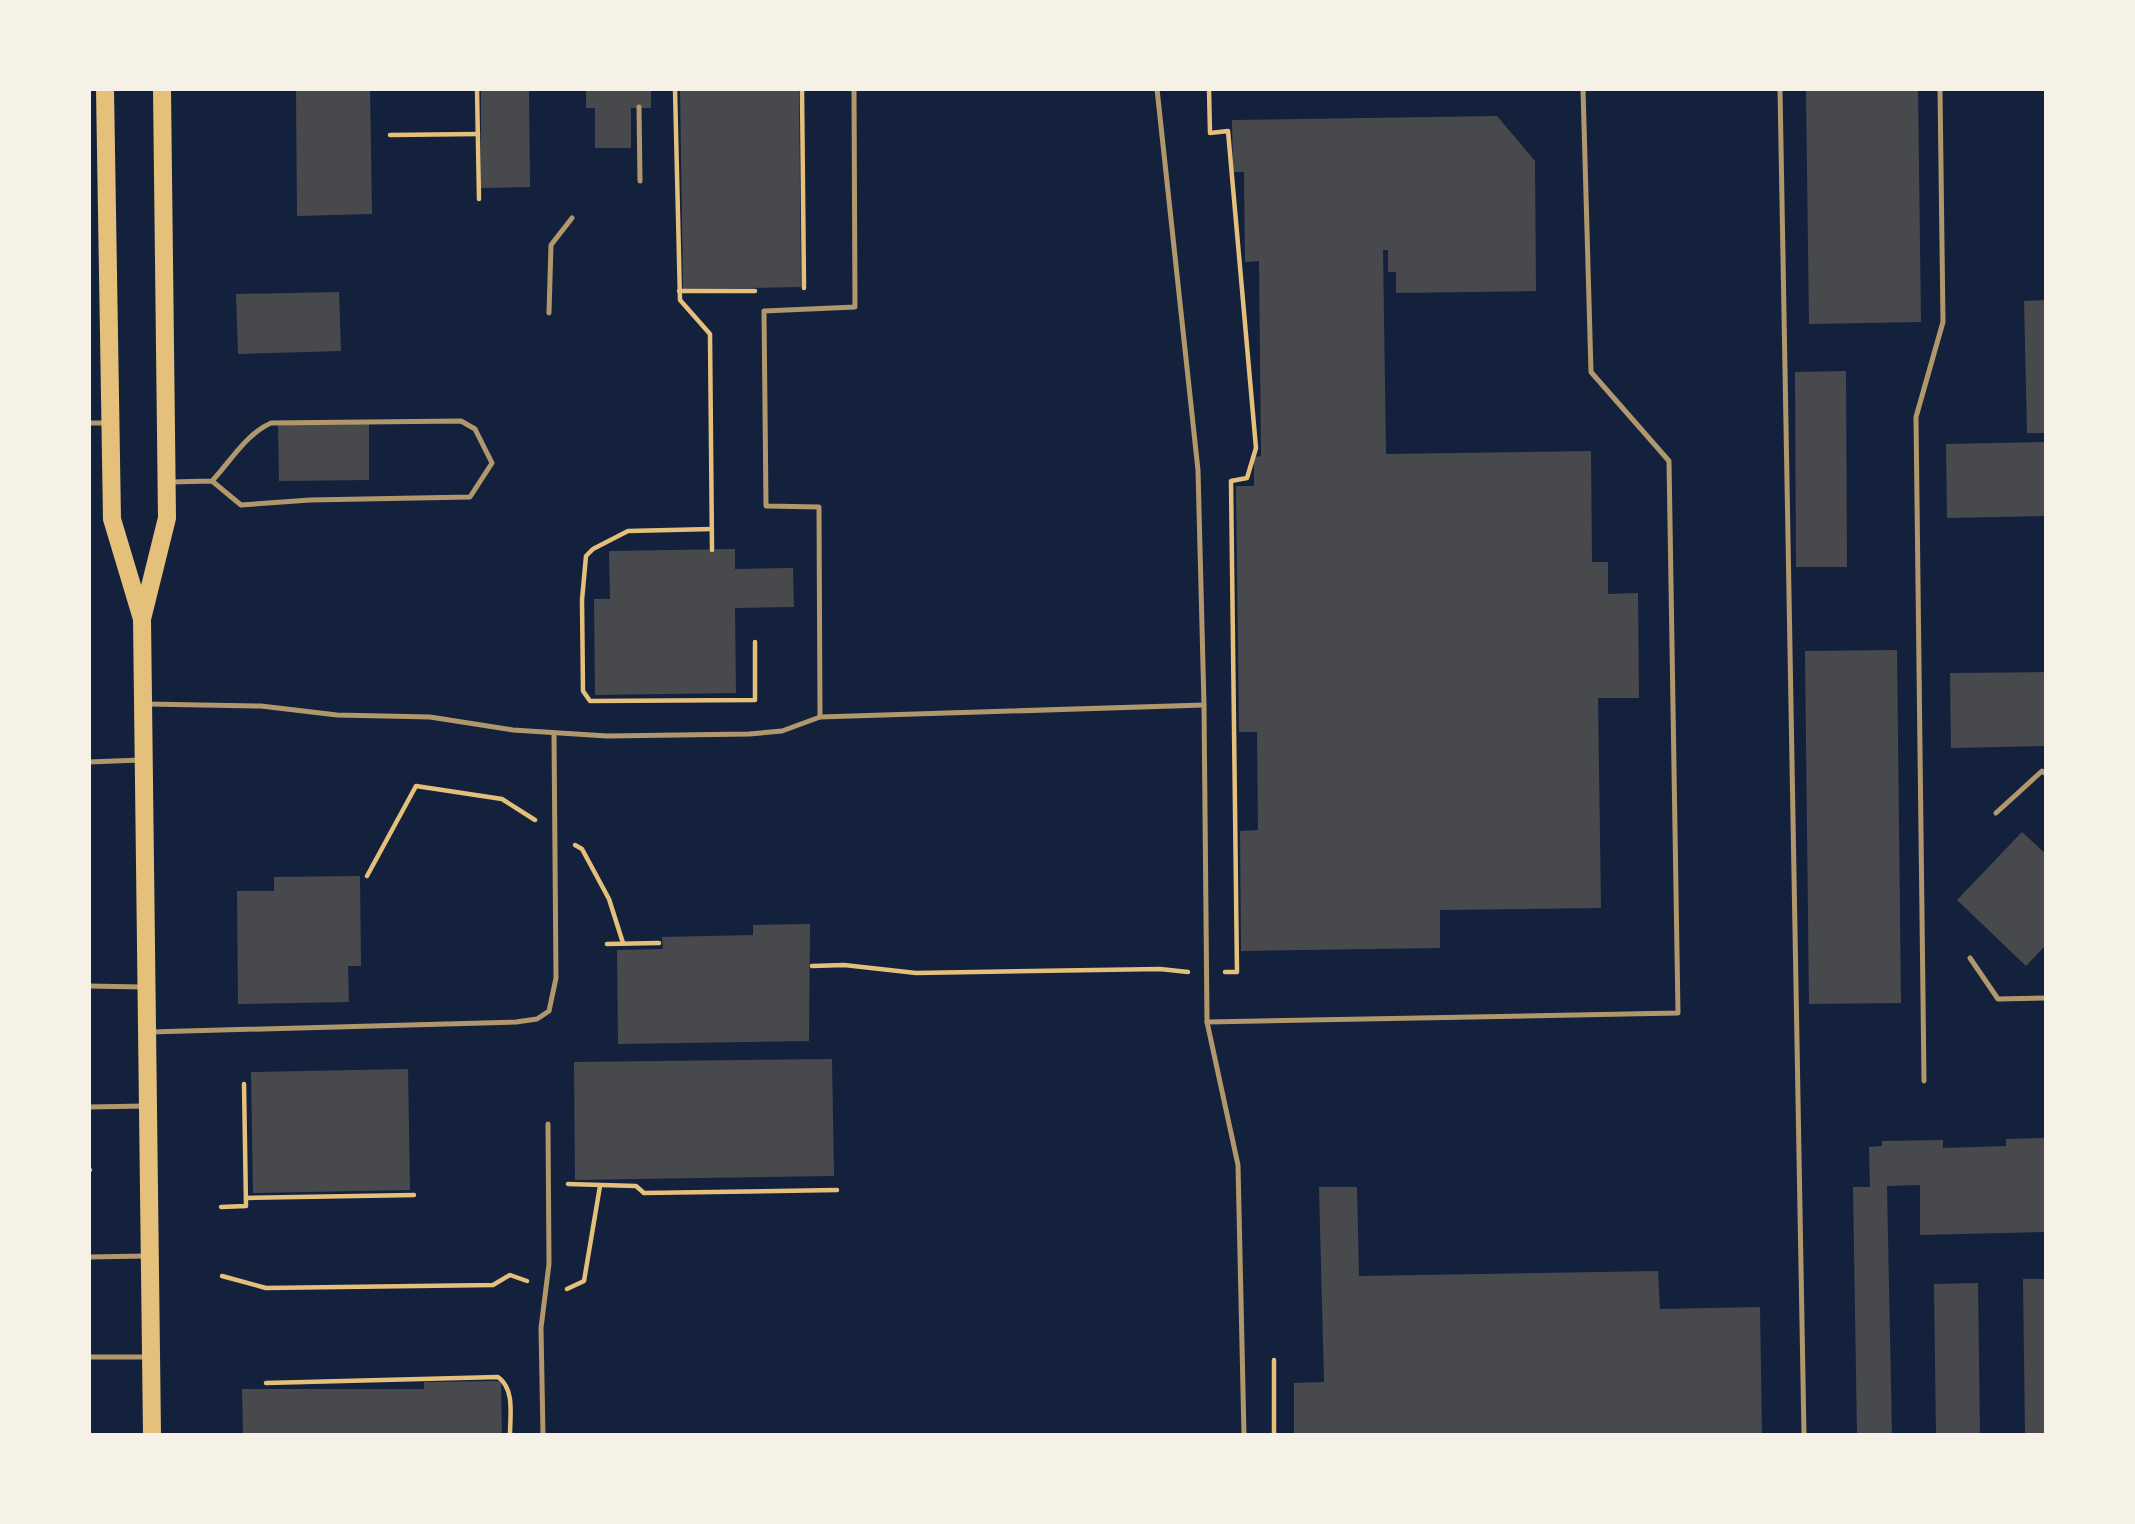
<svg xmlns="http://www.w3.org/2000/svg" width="2135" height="1524" viewBox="0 0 2135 1524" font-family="'PT Sans',sans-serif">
  <rect width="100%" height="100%" fill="#14213d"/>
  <g fill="#48494c">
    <polygon points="296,89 370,89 372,214 297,216"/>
    <polygon points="481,89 529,89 530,187 481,188"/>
    <polygon points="586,89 651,89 651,108 631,108 631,148 595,148 595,108 586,108"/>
    <polygon points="680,89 799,89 801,287 683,289"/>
    <polygon points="1806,89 1918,89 1921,322 1809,324"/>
    <polygon points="1497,116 1535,161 1536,291 1396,293 1396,272 1388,272 1388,250 1383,250 1386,454 1591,451 1592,562 1608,562 1608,594 1638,593 1639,698 1598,698 1601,908 1440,910 1440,948 1241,951 1240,831 1258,830 1257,732 1239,732 1236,486 1254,486 1254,457 1261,456 1259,261 1245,262 1244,172 1233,172 1232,120"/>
    <polygon points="339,292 341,351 238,354 236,294"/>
    <polygon points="2046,300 2046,433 2027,433 2024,301"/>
    <polygon points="1846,371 1847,567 1796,567 1795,372"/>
    <polygon points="369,423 369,480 279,481 278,424"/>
    <polygon points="2046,442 2046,516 1947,518 1946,444"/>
    <polygon points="735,549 735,569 793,568 794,607 735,608 736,693 595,695 594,599 610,599 609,551"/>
    <polygon points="1897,650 1901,1003 1809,1004 1805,651"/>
    <polygon points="2046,672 2046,746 1951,748 1950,673"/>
    <polygon points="2022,832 2046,854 2046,945 2026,966 1957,900"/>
    <polygon points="360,876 361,966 348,966 349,1002 238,1004 237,891 274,891 274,877"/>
    <polygon points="810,924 809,1041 618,1044 617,950 663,949 662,937 753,935 753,925"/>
    <polygon points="832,1059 834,1176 575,1180 574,1062"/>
    <polygon points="408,1069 410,1190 253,1193 251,1072"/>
    <polygon points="2046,1138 2046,1232 1920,1235 1920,1185 1887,1186 1892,1435 1857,1435 1853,1187 1870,1187 1869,1147 1882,1146 1882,1141 1943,1140 1943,1148 2006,1146 2006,1139"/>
    <polygon points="1319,1187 1357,1187 1359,1276 1658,1271 1660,1309 1760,1307 1762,1435 1294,1435 1294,1383 1324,1382"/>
    <polygon points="2023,1279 2046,1279 2046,1435 2025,1435"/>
    <polygon points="1978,1283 1980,1435 1936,1435 1934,1284"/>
    <polygon points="501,1381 502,1435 243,1435 242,1389 424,1389 424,1382"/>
  </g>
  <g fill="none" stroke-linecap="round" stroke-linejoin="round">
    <g stroke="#e5c07b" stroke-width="4.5">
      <polyline points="477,89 479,199"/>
      <polyline points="675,89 680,300 710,334 712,550"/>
      <polyline points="802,89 804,288"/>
      <polyline points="1209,89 1210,133 1228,131 1256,448 1247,478 1231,481 1237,972 1225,972"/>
      <polyline points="390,135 478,134"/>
      <polyline points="679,291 755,291"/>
      <polyline points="712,529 628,531 593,549 586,556 582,600 583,691 590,701 755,700 755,642"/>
      <polyline points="575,845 582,849 609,899 623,943"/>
      <polyline points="367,876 416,786 502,799 535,820"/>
      <polyline points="607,944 659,943"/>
      <polyline points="812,966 844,965 916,973 1160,969 1188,972"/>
      <polyline points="89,1169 90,1170"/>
      <polyline points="568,1184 636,1186 644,1193 837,1190"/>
      <polyline points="246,1198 414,1195"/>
      <polyline points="221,1207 246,1206 244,1084"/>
      <polyline points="222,1276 266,1288 493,1285 510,1275 527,1281"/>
      <polyline points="567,1289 584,1281 600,1186"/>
      <polyline points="1274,1360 1274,1435"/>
      <path d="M266 1383 498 1377C515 1389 510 1415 510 1435"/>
    </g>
    <g stroke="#b1986c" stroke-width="5">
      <polyline points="1157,89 1198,470 1204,705 1207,1022 1238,1165 1244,1435"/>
      <polyline points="1780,89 1804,1435"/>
      <polyline points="639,107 640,181"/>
      <polyline points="549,313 551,245 572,218"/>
      <polyline points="89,423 107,423"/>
      <path d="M170 482 212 481 241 505 310 500 470 497 492 463 475 429 461 421 271 423C246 434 230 462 212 481"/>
      <polyline points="147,704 261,706 337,715 430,717 513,730 607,736 749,734 782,731 820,717 1204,705"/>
      <polyline points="820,717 819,507 766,506 764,311 855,307 854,89"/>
      <polyline points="89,762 141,760"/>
      <polyline points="1996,813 2042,771 2046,774"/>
      <polyline points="1970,958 1998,999 2046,998"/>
      <polyline points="89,986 142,987"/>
      <polyline points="1207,1022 1678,1013 1669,461 1591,372 1583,89"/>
      <polyline points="150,1032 516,1022 537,1019 549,1011 556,978 554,733"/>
      <polyline points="1924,1081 1916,417 1943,322 1940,89"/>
      <polyline points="89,1107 145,1106"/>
      <polyline points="89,1257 146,1256"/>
      <polyline points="89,1357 149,1357"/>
      <polyline points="543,1435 541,1328 549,1264 548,1124"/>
    </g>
    <g stroke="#e5c07b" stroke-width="18">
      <polyline points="105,89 112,519 142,619"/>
      <polyline points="152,1435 142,619 167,518 162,89"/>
    </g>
  </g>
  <rect width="2135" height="1524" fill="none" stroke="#f6f1e7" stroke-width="182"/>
</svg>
